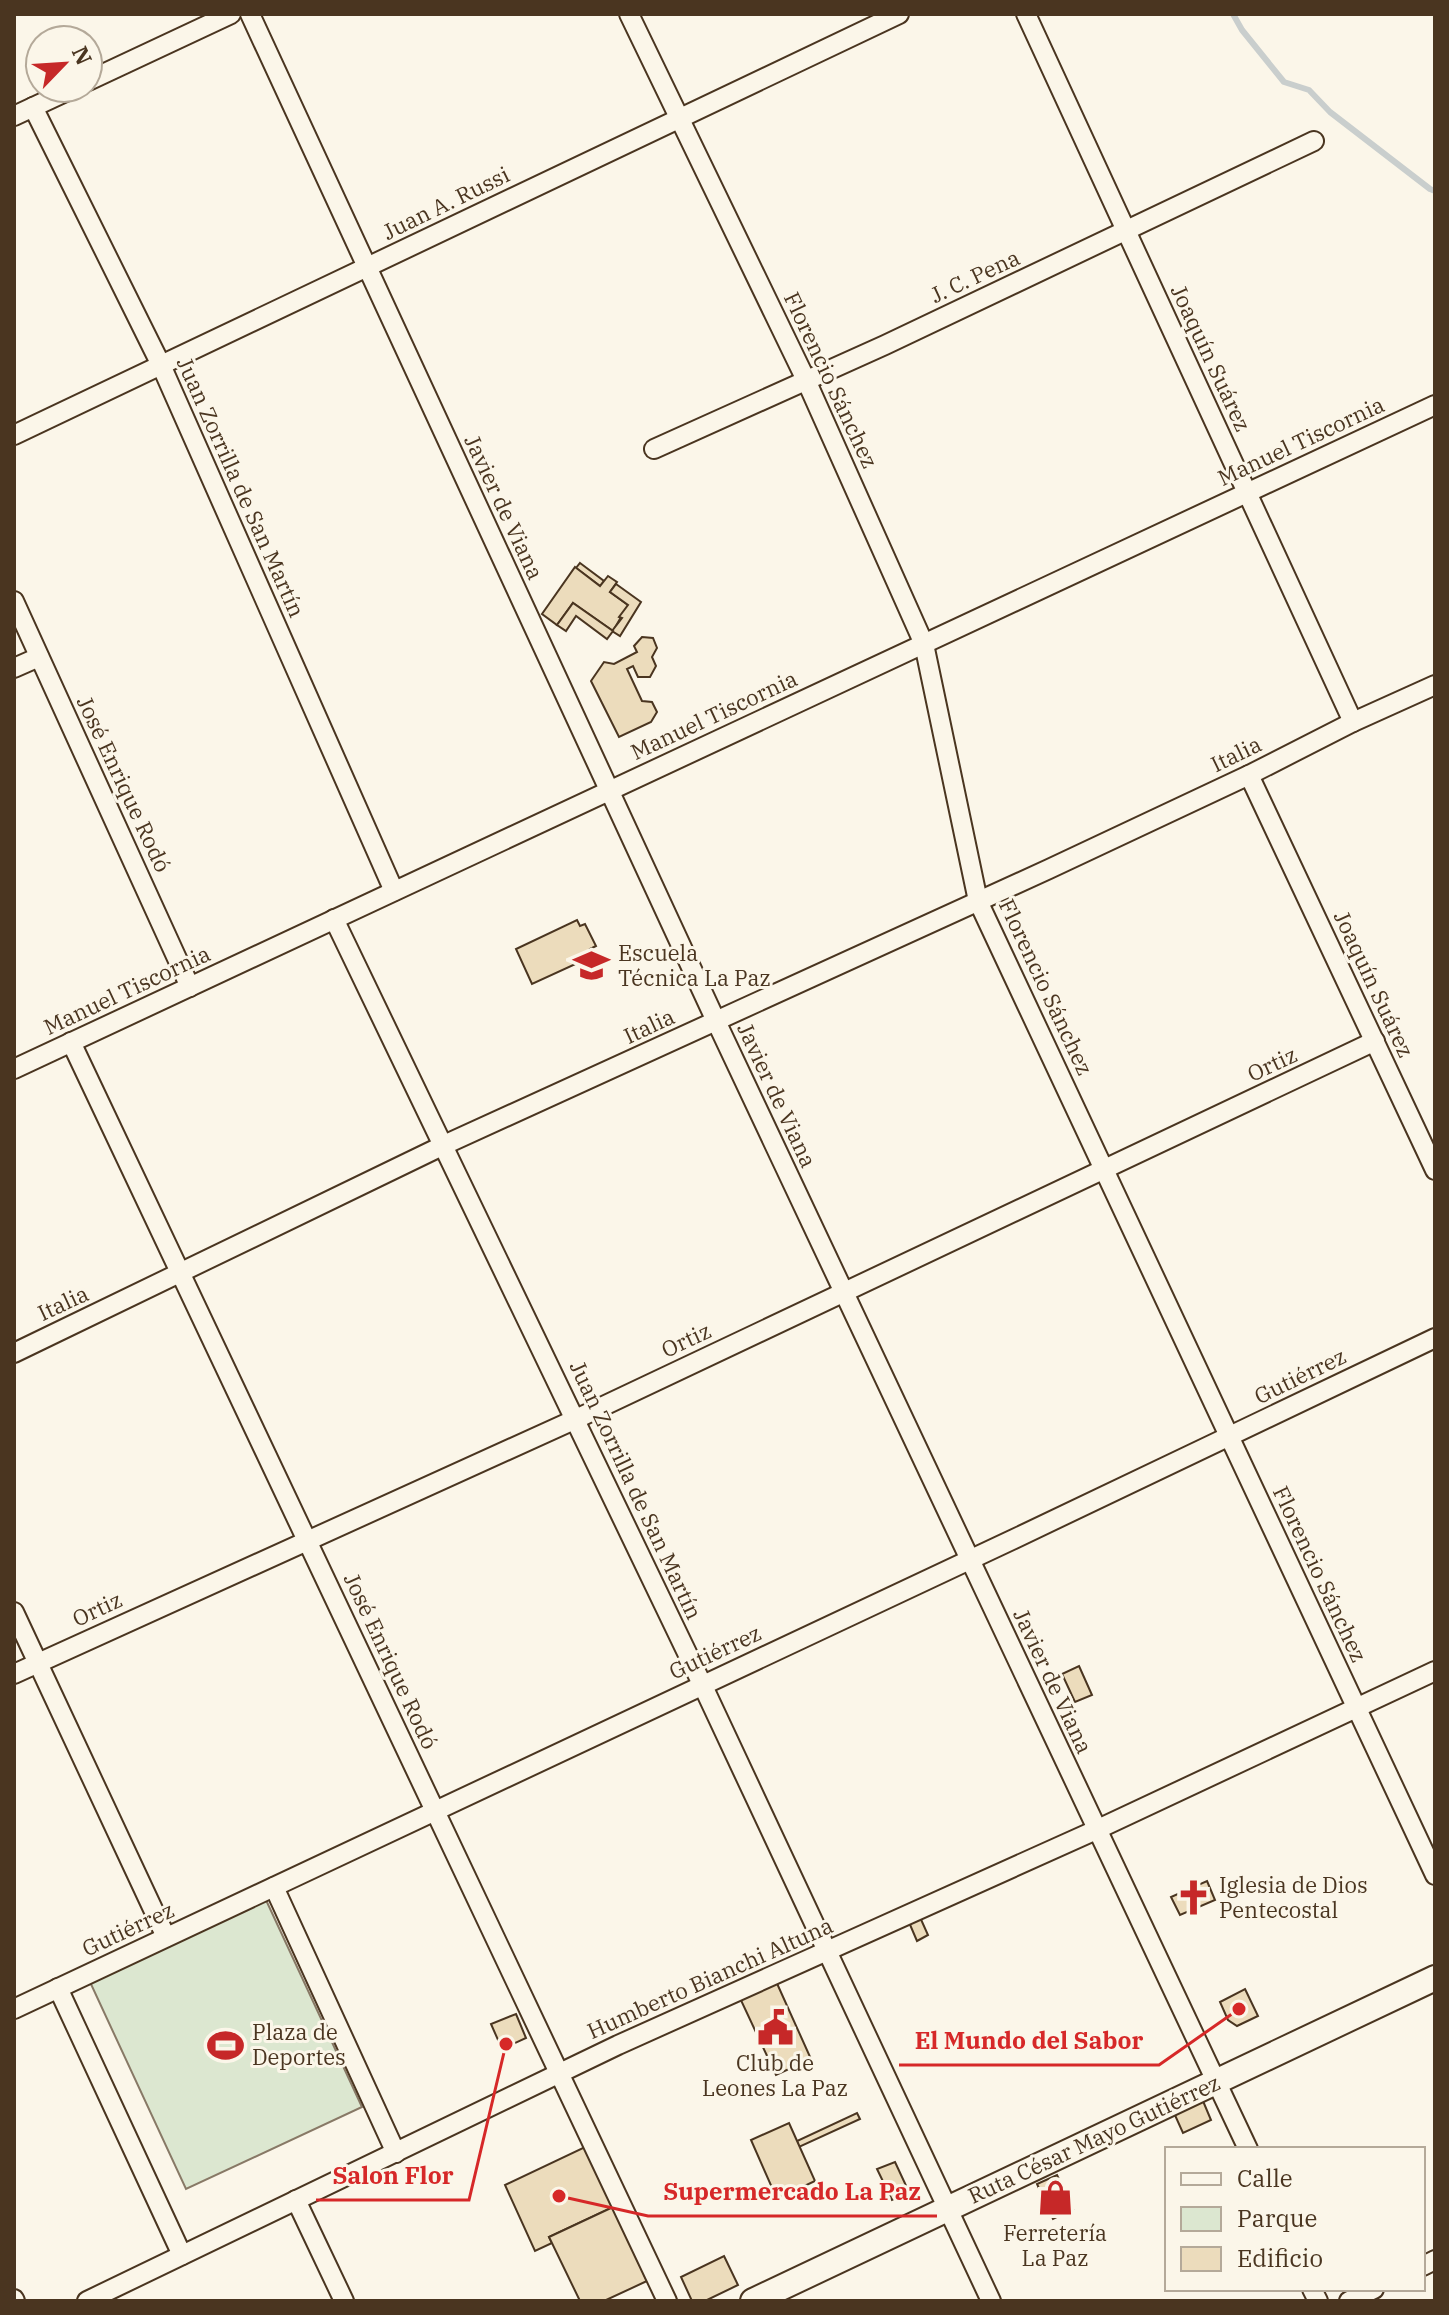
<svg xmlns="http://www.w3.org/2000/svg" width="1449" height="2315" viewBox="0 0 1449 2315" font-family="'IBM Plex Serif',serif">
  <rect width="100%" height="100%" fill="#fbf6e9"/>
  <polygon fill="#dce7d0" stroke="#887966" stroke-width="2" points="266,1900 362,2107 186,2189 90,1982"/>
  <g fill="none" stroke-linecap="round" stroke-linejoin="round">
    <polyline stroke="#c9cecd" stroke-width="6" points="1233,14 1242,30 1284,82 1309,90 1330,112 1430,189 1435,191"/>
  </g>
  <g fill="#ecdcbc" stroke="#4a3520" stroke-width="2">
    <polygon points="580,563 604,581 600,586 576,568"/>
    <polygon points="575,567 600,586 608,576 617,582 610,592 628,605 613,631 573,603 557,625 542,614"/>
    <polygon points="616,584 641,602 620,636 612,631 622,618 619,617 628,605 610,592"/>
    <polygon points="573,603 613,631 607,639 576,616 566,631 557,625"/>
    <polygon points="642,637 653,638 657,648 652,657 656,666 650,677 638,677 633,666 627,669 642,701 652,702 657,712 651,722 619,737 591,681 604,662 614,664 637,652 634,646"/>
    <polygon points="577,920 580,926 585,924 596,946 590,949 593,956 532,984 516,949"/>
    <polygon points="1079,1666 1092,1695 1075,1702 1062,1674"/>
    <polygon points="1207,1881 1215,1900 1180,1915 1171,1897"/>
    <polygon points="919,1915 928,1935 917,1941 908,1920"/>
    <polygon points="775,1979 811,2059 776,2075 739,1996"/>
    <polygon points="1245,1989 1258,2016 1237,2026 1228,2020 1220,2002"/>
    <polygon points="516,2014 526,2038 502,2049 491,2024"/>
    <polygon points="1203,2101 1211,2120 1183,2133 1174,2113"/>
    <polygon points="857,2113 860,2119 799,2147 797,2141"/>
    <polygon points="789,2123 815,2181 777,2199 751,2140"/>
    <polygon points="585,2147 613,2207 549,2237 552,2243 535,2251 505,2185"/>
    <polygon points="895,2162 909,2192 892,2200 877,2169"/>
    <polygon points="1057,2175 1073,2209 1053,2219 1037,2184"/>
    <polygon points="613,2207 647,2281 604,2301 580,2301 549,2237"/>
    <polygon points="724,2256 738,2285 705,2301 692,2301 681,2277"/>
  </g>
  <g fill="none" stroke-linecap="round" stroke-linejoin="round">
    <defs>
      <g id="street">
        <polyline points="250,14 716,1021 1248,2149"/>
        <polyline points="629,14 806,380 924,644 978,901 1435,1875"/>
        <polyline points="1026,14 1353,722"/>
        <polyline points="88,81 231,14"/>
        <polyline points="33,107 161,365 394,891"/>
        <polyline points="14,116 74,88"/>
        <polyline points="14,435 899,14"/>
        <polyline points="654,449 885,345 1314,141"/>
        <polyline points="14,601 190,987"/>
        <polyline points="14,668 39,657"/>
        <polyline points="1249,775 1435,1170"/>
        <polyline points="334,919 702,1684 991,2301"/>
        <polyline points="71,1042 667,2301"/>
        <polyline points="14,1069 1435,405"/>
        <polyline points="14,1353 444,1145 1049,869 1249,775 1353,722 1435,685"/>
        <polyline points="14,1612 166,1937"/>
        <polyline points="14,1674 576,1419 1375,1041"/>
        <polyline points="274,1887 396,2153"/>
        <polyline points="58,1988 182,2255"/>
        <polyline points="14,2009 1014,1539 1435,1338"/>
        <polyline points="296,2200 344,2301"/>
        <polyline points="1423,2266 1435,2260"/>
        <polyline points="1312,2289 1318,2301"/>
        <polyline points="14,2299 15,2301"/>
        <polyline points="87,2301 618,2045 1096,1830 1435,1671"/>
        <polyline points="1349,2301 1374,2289"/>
      </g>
      <polyline id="secondary" points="753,2301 1435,1978"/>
    </defs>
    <use href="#street" stroke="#4a3520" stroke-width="22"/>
    <use href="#secondary" stroke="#4a3520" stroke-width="28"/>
    <use href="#street" stroke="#fbf6e9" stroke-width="18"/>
    <use href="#secondary" stroke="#fbf6e9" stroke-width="24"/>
  </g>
  <defs>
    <symbol id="school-bare" viewBox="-9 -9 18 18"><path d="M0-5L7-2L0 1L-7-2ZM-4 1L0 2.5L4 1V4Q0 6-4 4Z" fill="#c62828" stroke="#fbf6e9" stroke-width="2.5" paint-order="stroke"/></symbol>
    <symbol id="church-bare" viewBox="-9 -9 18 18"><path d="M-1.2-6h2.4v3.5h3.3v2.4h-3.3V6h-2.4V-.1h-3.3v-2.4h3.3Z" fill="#c62828" stroke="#fbf6e9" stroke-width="2.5" paint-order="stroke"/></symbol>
    <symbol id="civic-bare" viewBox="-9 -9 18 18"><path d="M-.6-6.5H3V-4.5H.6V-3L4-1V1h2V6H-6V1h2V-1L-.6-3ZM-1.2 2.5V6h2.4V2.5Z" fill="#c62828" stroke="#fbf6e9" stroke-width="2.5" paint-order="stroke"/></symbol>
    <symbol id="stadium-bare" viewBox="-9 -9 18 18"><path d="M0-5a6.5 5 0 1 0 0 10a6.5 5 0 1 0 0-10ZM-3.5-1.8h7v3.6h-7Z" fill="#c62828" stroke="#fbf6e9" stroke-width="2.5" paint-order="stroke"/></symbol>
    <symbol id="shop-bare" viewBox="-9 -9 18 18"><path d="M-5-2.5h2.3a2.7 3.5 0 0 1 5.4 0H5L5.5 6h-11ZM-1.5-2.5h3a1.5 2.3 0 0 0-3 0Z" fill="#c62828" stroke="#fbf6e9" stroke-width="2.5" paint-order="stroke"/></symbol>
  </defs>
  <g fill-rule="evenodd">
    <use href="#school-bare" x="566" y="940" width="51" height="51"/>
    <use href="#church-bare" x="1168" y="1872" width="51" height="51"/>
    <use href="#civic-bare" x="750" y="2002" width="51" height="51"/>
    <use href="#stadium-bare" x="200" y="2020" width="51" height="51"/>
    <use href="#shop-bare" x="1030" y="2172" width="51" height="51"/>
  </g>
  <g text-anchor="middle" stroke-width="6" stroke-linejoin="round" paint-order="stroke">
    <g font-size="22" fill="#4a3520" stroke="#fbf6e9">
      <text transform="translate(446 203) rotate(-26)" y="8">Juan A. Russi</text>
      <text transform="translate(975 276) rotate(-25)" y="8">J. C. Pena</text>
      <text transform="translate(1211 358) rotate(65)" y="8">Joaquín Suárez</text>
      <text transform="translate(831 380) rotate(65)" y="8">Florencio Sánchez</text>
      <text transform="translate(1301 441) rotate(-25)" y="8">Manuel Tiscornia</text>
      <text transform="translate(241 487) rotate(66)" y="8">Juan Zorrilla de San Martín</text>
      <text transform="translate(504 507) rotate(65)" y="8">Javier de Viana</text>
      <text transform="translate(714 715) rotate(-25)" y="8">Manuel Tiscornia</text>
      <text transform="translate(1236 754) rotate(-26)" y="8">Italia</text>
      <text transform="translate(124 784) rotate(65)" y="8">José Enrique Rodó</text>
      <text transform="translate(1374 984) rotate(65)" y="8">Joaquín Suárez</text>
      <text transform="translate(1046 987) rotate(65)" y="8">Florencio Sánchez</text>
      <text transform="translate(127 990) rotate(-25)" y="8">Manuel Tiscornia</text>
      <text transform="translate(649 1026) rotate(-25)" y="8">Italia</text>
      <text transform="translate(1272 1064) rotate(-25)" y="8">Ortiz</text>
      <text transform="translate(777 1095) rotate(65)" y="8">Javier de Viana</text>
      <text transform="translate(63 1303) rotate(-25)" y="8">Italia</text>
      <text transform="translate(686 1340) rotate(-25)" y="8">Ortiz</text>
      <text transform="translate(1300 1376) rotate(-26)" y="8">Gutiérrez</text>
      <text transform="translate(636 1490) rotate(65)" y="8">Juan Zorrilla de San Martín</text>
      <text transform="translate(1320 1574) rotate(65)" y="8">Florencio Sánchez</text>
      <text transform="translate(97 1609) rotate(-25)" y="8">Ortiz</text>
      <text transform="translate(715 1652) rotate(-25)" y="8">Gutiérrez</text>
      <text transform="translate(391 1661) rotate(65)" y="8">José Enrique Rodó</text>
      <text transform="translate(1053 1681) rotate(65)" y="8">Javier de Viana</text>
      <text transform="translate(128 1929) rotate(-25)" y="8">Gutiérrez</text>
      <text transform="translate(710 1978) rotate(-24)" y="8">Humberto Bianchi Altuna</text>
      <text transform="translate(1094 2139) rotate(-25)" y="8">Ruta César Mayo Gutiérrez</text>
    </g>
    <g font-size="22" fill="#4a3520" stroke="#fbf6e9" text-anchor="start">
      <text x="618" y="961">Escuela<tspan x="618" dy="25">Técnica La Paz</tspan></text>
      <text x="1219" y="1893">Iglesia de Dios<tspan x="1219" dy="25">Pentecostal</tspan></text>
      <text x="252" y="2040">Plaza de<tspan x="252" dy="25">Deportes</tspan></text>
      <text x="775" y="2071" text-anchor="middle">Club de<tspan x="775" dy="25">Leones La Paz</tspan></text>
      <text x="1055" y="2241" text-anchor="middle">Ferretería<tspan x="1055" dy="25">La Paz</tspan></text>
    </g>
  </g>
  <path fill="none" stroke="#d62828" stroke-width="3" d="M1239 2009L1159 2065H899M506 2044L469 2200H316M559 2196L648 2216H937"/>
  <g fill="#d62828" stroke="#fbf6e9" stroke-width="3">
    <circle cx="1239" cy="2009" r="8"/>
    <circle cx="506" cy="2044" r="8"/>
    <circle cx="559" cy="2196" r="8"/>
  </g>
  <g font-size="24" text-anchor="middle" font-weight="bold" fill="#d62828" stroke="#fbf6e9" stroke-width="6" stroke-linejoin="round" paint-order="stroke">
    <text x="1029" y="2049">El Mundo del Sabor</text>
    <text x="393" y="2184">Salon Flor</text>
    <text x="792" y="2200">Supermercado La Paz</text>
  </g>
  <rect width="1449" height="2315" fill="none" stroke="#4a3520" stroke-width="32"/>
  <rect x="1165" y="2147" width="260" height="144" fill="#fbf6e9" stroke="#b4a999" stroke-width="2"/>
  <rect x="1181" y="2173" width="40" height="12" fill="#fbf6e9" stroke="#b4a999" stroke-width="2"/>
  <text x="1237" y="2187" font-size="24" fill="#4a3520">Calle</text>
  <rect x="1181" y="2207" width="40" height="24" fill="#dce7d0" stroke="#b4a999" stroke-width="2"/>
  <text x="1237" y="2227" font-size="24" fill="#4a3520">Parque</text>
  <rect x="1181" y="2247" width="40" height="24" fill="#ecdcbc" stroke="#b4a999" stroke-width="2"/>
  <text x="1237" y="2267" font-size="24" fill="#4a3520">Edificio</text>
  <g transform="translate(64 64) rotate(65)"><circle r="38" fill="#fbf6e9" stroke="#b4a999" stroke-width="2"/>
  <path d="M0-6L14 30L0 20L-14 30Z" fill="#c62828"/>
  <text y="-12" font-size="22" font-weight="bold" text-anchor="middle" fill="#4a3520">N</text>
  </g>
</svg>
